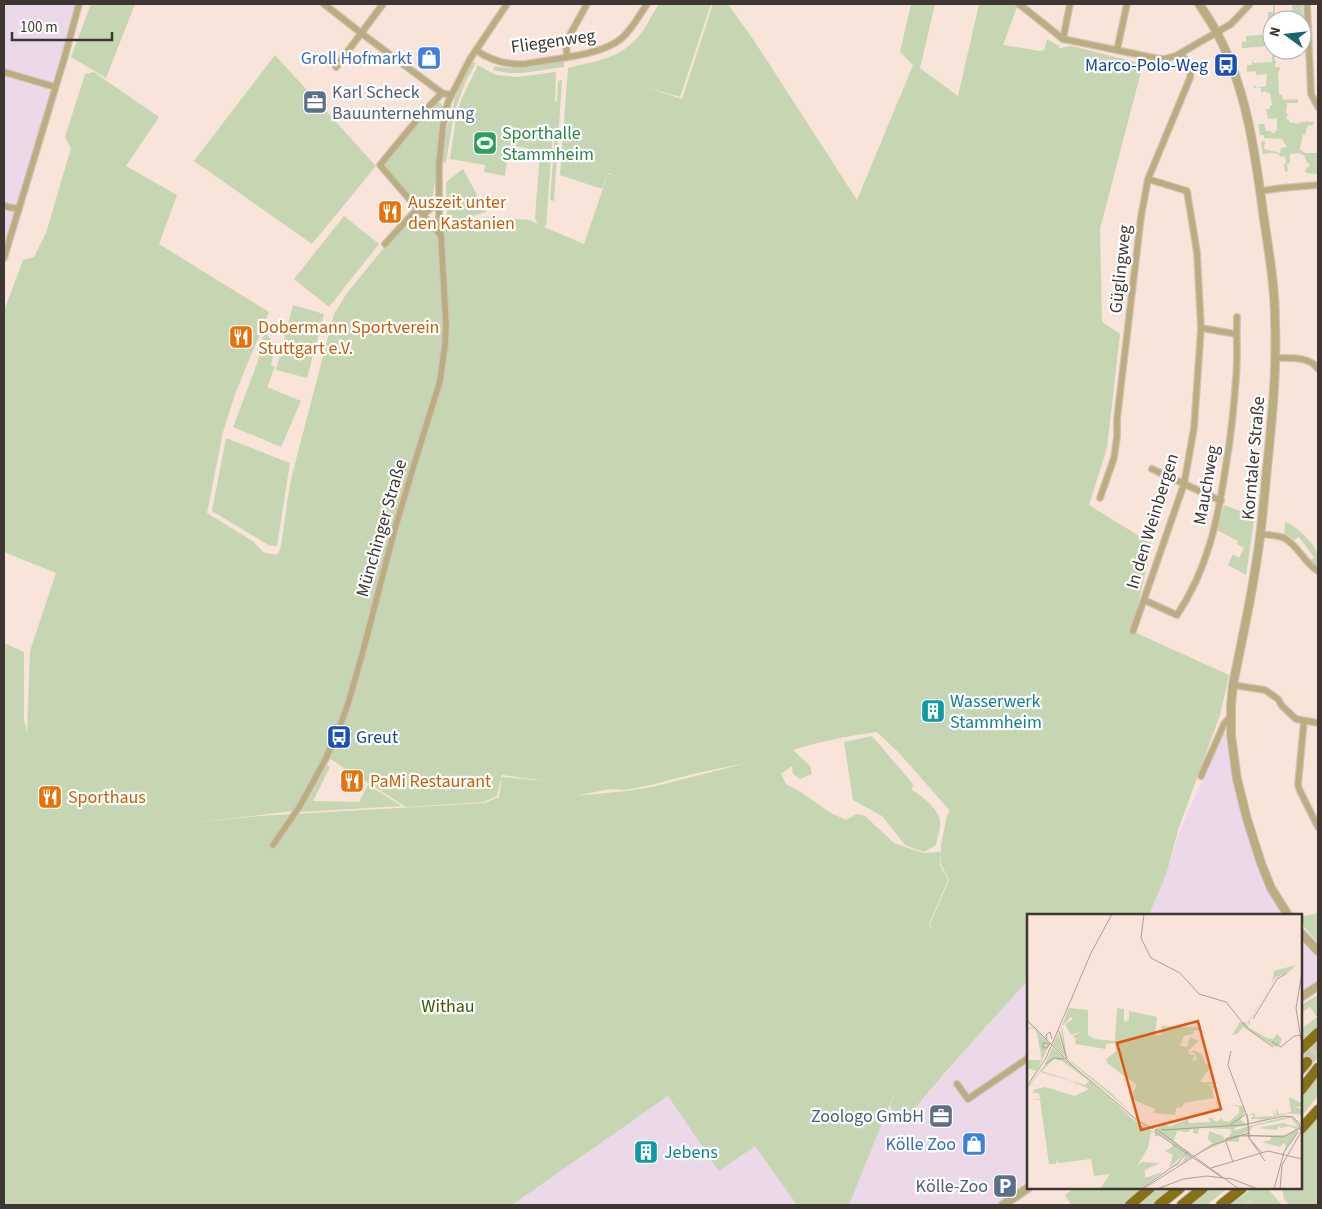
<svg xmlns="http://www.w3.org/2000/svg" width="1322" height="1209" viewBox="0 0 1322 1209" font-family="'Source Sans 3',sans-serif">
  <rect width="100%" height="100%" fill="#f9e4da"/>
  <g fill="#ebd8e9">
    <polygon points="4,4 79,4 4,258"/>
    <polygon points="1225,732 1247,821 1261,863 1284,904 1293,915 1149,915 1167,872 1180,831 1191,805"/>
    <polygon points="1301,924 1306,931 1318,957 1318,980 1301,995"/>
    <polygon points="1028,980 1028,1188 1037,1188 1012,1205 849,1205 889,1106 902,1125 951,1067"/>
    <polygon points="668,1096 719,1170 755,1145 797,1205 512,1205"/>
  </g>
  <g fill="#c6d6b2" fill-rule="evenodd">
    <polygon points="91,4 135,4 106,78 71,57"/>
    <path d="M659 4H711L680 97 642 86 682 99 713 4H728L755 42 857 200 913 65 900 52 911 4H935L920 68 958 96 979 4H1014L1017 7 1003 45 1040 51 1044 50 1047 39 1059 46V48L1072 46 1143 64 1100 229 1102 322 1120 334 1107 448 1089 505 1152 544 1132 631 1229 675 1220 715 1178 830 1167 872 1149 915H1028V980L950 1067 901 1125 890 1106 895 1093 889 1106 849 1205H797L755 1146 719 1171 668 1096 512 1205H4V643L24 652V720L27 732 30 651 56 573 4 552V311L23 260 34 257 46 233 71 148 65 137 85 74 94 72 159 117 126 166 177 195 159 244 269 312 235 394 223 432 207 513 254 542 263 552 276 555 279 552 281 546 288 497 291 479 334 314 347 293 391 239 414 215H416L421 217 437 237 443 228 486 217 530 220 538 224 535 219 540 151 509 145 505 176 484 172 485 165 450 159 456 118 461 100 478 65 496 75 518 77 556 72 555 101H557L558 81 562 80 554 201 550 200 555 134 553 133 546 226H542L584 244 608 174 617 176 608 173 602 189 560 175 568 68C595 61 619 59 638 37 646 28 652 14 659 4ZM877 732 900 754 950 811 947 815 941 845V864L949 880 930 924 932 931 929 924 948 880 940 865 941 852 923 853 894 843 865 816 857 814 846 820 829 812 801 792 786 784 781 774 792 766 793 774 800 779 812 774 810 766 793 750C820 741 848 736 877 732ZM324 755 406 807 484 802 497 796 502 775 547 781 502 777 499 797 485 803 259 816 200 822 294 811ZM751 762 652 787 626 791 575 796 610 789 626 790 651 785 697 773Z"/>
    <polygon points="1273,4 1275,4 1275,20 1272,20 1272,50 1271,50 1271,46 1242,48 1242,42 1246,42 1246,36 1271,34 1270,22 1268,22 1268,12 1273,12"/>
    <polygon points="1292,4 1302,4 1304,34 1302,34 1302,20 1293,20"/>
    <polygon points="1272,50 1276,50 1276,52 1283,52 1284,53 1291,54 1294,52 1295,55 1280,55 1275,57 1275,61 1277,63 1275,63 1275,67 1280,67 1280,70 1278,71 1279,94 1282,95 1283,100 1298,99 1298,103 1287,103 1286,113 1288,114 1286,119 1289,120 1289,122 1299,124 1299,122 1302,123 1302,121 1305,122 1306,121 1314,122 1318,124 1314,122 1312,126 1308,125 1305,135 1303,134 1300,149 1305,153 1318,153 1318,174 1306,173 1305,170 1310,165 1306,161 1305,156 1299,153 1290,154 1290,163 1287,164 1288,171 1285,172 1284,164 1286,163 1285,156 1280,157 1279,154 1271,153 1263,154 1261,143 1262,141 1265,142 1264,149 1280,153 1281,148 1287,147 1282,139 1264,138 1264,135 1260,135 1258,124 1264,124 1266,131 1271,131 1271,133 1275,133 1275,131 1277,130 1277,118 1268,119 1266,109 1270,109 1270,106 1272,105 1270,93 1267,93 1266,91 1261,93 1261,88 1254,88 1254,86 1256,86 1256,88 1266,86 1267,74 1256,75 1256,71 1247,72 1247,65 1252,65 1252,60 1253,60 1253,63 1272,62"/>
    <polygon points="275,55 376,166 312,244 194,161"/>
    <polygon points="472,61 476,63 465,83 454,113 446,162 442,163 447,128 455,98"/>
    <path d="M564 61V67L522 73H509L493 70 495 66C522 71 538 66 564 61Z"/>
    <polygon points="438,101 444,107 433,195 423,205 409,195 384,166 421,118"/>
    <polygon points="463,169 486,212 447,223 446,182"/>
    <polygon points="344,216 379,244 329,307 294,279"/>
    <polygon points="293,305 324,314 307,378 276,370"/>
    <polygon points="265,333 276,344 271,365 275,367 267,387 301,401 281,447 233,427 258,361 260,352 257,350"/>
    <polygon points="226,438 290,463 277,546 270,546 212,511"/>
    <polygon points="1224,505 1240,511 1255,514 1246,575 1228,565 1233,554 1239,558 1244,548 1237,544 1238,541 1217,530"/>
    <path d="M1285 522C1296 525 1316 545 1318 555 1319 558 1318 563 1318 567L1310 561 1314 557 1299 537 1294 540 1289 536 1284 534Z"/>
    <path d="M872 736 913 784 912 790C922 796 940 810 940 822 941 829 937 838 936 845L924 852 905 845 882 816 853 800 844 742Z"/>
    <polygon points="327,765 330,767 313,801 359,802 368,785 402,806 301,812"/>
    <polygon points="1318,913 1318,943 1301,923 1301,917"/>
    <polygon points="1318,995 1318,1027 1301,1043 1301,1027 1303,1026 1304,1027 1317,1017 1310,1007 1301,1014 1301,1005"/>
    <polygon points="1318,1039 1318,1057 1313,1064 1301,1056"/>
    <polygon points="1318,1075 1318,1096 1301,1117 1301,1099"/>
    <polygon points="1318,1118 1318,1205 1289,1205 1284,1199 1282,1188 1301,1188 1301,1156 1305,1153 1301,1155 1301,1137"/>
    <polygon points="1075,1188 1142,1188 1122,1205 1071,1205 1065,1195"/>
    <polygon points="1159,1188 1176,1188 1154,1205 1139,1205"/>
    <polygon points="1211,1188 1228,1188 1207,1205 1191,1205"/>
    <polygon points="1253,1188 1267,1188 1282,1205 1245,1205 1258,1195 1244,1205 1230,1205"/>
  </g>
  <g fill="none" stroke-linecap="round" stroke-linejoin="round">
    <polyline stroke="#d4c1b8" stroke-width="10" stroke-dasharray="10 5" stroke-linecap="butt" points="1307,1062 1318,1046"/>
    <defs>
      <g id="minor">
        <polyline points="324,4 361,33 442,93 451,95"/>
        <polyline points="1019,4 1063,39 1155,58 1164,59 1175,56 1181,53 1231,24 1250,4"/>
        <polyline points="1307,4 1311,94 1318,107"/>
        <polyline points="1063,39 1070,4"/>
        <path d="M476 50C491 61 506 65 525 64 551 59 602 56 622 38 632 29 639 16 647 4"/>
        <polyline points="1117,50 1127,4"/>
        <polyline points="567,57 566,42 587,4"/>
        <polyline points="336,67 383,4"/>
        <polyline points="4,72 55,87"/>
        <polyline points="1260,191 1282,188 1318,185"/>
        <polyline points="4,206 18,209"/>
        <polyline points="423,215 439,201"/>
        <polyline points="441,236 380,165 421,115 442,93"/>
        <polyline points="385,244 417,209"/>
        <polyline points="4,258 65,56 79,4"/>
        <polyline points="1201,328 1236,334"/>
        <path d="M1276 358C1289 358 1310 356 1318 369"/>
        <polyline points="1152,469 1221,501"/>
        <path d="M1100 498 1114 458 1117 436V419L1141 217 1148 179 1190 78C1192 66 1186 63 1181 53"/>
        <path d="M1260 534C1268 535 1277 535 1284 538 1298 545 1304 563 1318 571"/>
        <path d="M1144 600 1177 615C1208 569 1218 519 1226 465 1231 436 1234 407 1236 378 1238 357 1236 337 1237 317"/>
        <polyline points="1133,631 1184,484 1194,428 1201,328 1197,253 1187,191 1148,179"/>
        <polyline points="1233,685 1265,690 1278,699 1282,706 1296,719 1318,723"/>
        <polyline points="1304,721 1298,785 1300,791 1318,827"/>
        <polyline points="1201,776 1224,724 1231,716"/>
        <polyline points="273,845 300,806 325,760 336,736 347,707 362,655 394,532 413,468 440,381 445,345 446,325 441,236 439,224 439,164 443,125 448,102 470,59 507,4"/>
        <polyline points="957,1084 968,1099 1028,1058"/>
      </g>
      <g id="tertiary">
        <path d="M1199 4C1205 13 1212 23 1217 33 1246 87 1255 152 1263 212 1268 248 1275 284 1275 321 1277 370 1272 419 1267 468 1264 498 1262 528 1257 558 1251 601 1241 643 1233 685L1231 706V735L1237 779 1247 819 1261 863 1271 888 1288 915"/>
        <polyline points="1301,933 1318,951"/>
        <polyline points="1301,997 1318,986"/>
        <polyline points="1003,1205 1028,1188"/>
      </g>
      <g id="trunk">
        <polyline points="1301,1049 1318,1033"/>
        <polyline points="1301,1069 1307,1062"/>
        <polyline points="1301,1090 1318,1068"/>
        <polyline points="1301,1129 1318,1110"/>
        <polyline points="1130,1205 1150,1188"/>
        <polyline points="1159,1205 1180,1188"/>
        <polyline points="1182,1205 1203,1188"/>
        <polyline points="1221,1205 1242,1188"/>
      </g>
    </defs>
    <use href="#minor" stroke="#d4c1b8" stroke-width="8"/>
    <use href="#tertiary" stroke="#d4c1b8" stroke-width="10"/>
    <use href="#trunk" stroke="#d4c1b8" stroke-width="12"/>
    <use href="#minor" stroke="#baad80" stroke-width="5.5"/>
    <use href="#tertiary" stroke="#baad80" stroke-width="8"/>
    <use href="#trunk" stroke="#867115" stroke-width="10"/>
  </g>
  <defs>
    <symbol id="shop-square" viewBox="-11 -11 22 22"><rect x="-9" y="-9" width="18" height="18" rx="4" fill="#3f7fe0" stroke="#fff"/><path d="M-5-2.5h2.3a2.7 3.5 0 0 1 5.4 0H5L5.5 6h-11ZM-1.5-2.5h3a1.5 2.3 0 0 0-3 0Z" fill="#fff"/></symbol>
    <symbol id="bus-square" viewBox="-11 -11 22 22"><rect x="-9" y="-9" width="18" height="18" rx="4" fill="#1a4fb4" stroke="#fff"/><path d="M-5-6H5V4H4V6H2V4H-2V6H-4V4H-5ZM-3.5-4V0h7V-4ZM-3.5 1.2v1.5H-2V1.2ZM2 1.2v1.5H3.5V1.2Z" fill="#fff"/></symbol>
    <symbol id="office-square" viewBox="-11 -11 22 22"><rect x="-9" y="-9" width="18" height="18" rx="4" fill="#5c6f8a" stroke="#fff"/><path d="M-6-3h4V-5.5h4V-3h4V5H-6ZM-1-4.5V-3h2v-1.5ZM-6 0V1H6V0Z" fill="#fff"/></symbol>
    <symbol id="stadium-square" viewBox="-11 -11 22 22"><rect x="-9" y="-9" width="18" height="18" rx="4" fill="#2e9e5b" stroke="#fff"/><path d="M0-5a6.5 5 0 1 0 0 10a6.5 5 0 1 0 0-10ZM-3.5-1.8h7v3.6h-7Z" fill="#fff"/></symbol>
    <symbol id="restaurant-square" viewBox="-11 -11 22 22"><rect x="-9" y="-9" width="18" height="18" rx="4" fill="#e8710a" stroke="#fff"/><path d="M-5-6h1v4h1v-4h1v4h1v-4h1v5L-1.5 .5V6h-2V.5L-5-1ZM5-6V6H3V1.5H1.5Q1.5-4 5-6Z" fill="#fff"/></symbol>
    <symbol id="building-square" viewBox="-11 -11 22 22"><rect x="-9" y="-9" width="18" height="18" rx="4" fill="#0f9aa8" stroke="#fff"/><path d="M-4-6H4V6H1V3H-1V6H-4ZM-2.5-4.3h1.7v1.8h-1.7ZM.8-4.3h1.7v1.8H.8ZM-2.5-1h1.7V.8h-1.7ZM.8-1h1.7V.8H.8Z" fill="#fff"/></symbol>
    <symbol id="parking-square" viewBox="-11 -11 22 22"><rect x="-9" y="-9" width="18" height="18" rx="4" fill="#5c6f8a" stroke="#fff"/><path d="M-3.5-5.5H1a3.5 3.5 0 0 1 0 7H-1V5.5H-3.5ZM-1-3.4V-.6H.8a1.4 1.4 0 0 0 0-2.8Z" fill="#fff"/></symbol>
  </defs>
  <g fill-rule="evenodd">
    <use href="#shop-square" x="415" y="44" width="28" height="28"/>
    <use href="#bus-square" x="1212" y="51" width="28" height="28"/>
    <use href="#office-square" x="301" y="88" width="28" height="28"/>
    <use href="#stadium-square" x="471" y="129" width="28" height="28"/>
    <use href="#restaurant-square" x="376" y="198" width="28" height="28"/>
    <use href="#restaurant-square" x="227" y="323" width="28" height="28"/>
    <use href="#building-square" x="919" y="697" width="28" height="28"/>
    <use href="#bus-square" x="325" y="723" width="28" height="28"/>
    <use href="#restaurant-square" x="338" y="767" width="28" height="28"/>
    <use href="#restaurant-square" x="36" y="783" width="28" height="28"/>
    <use href="#office-square" x="927" y="1102" width="28" height="28"/>
    <use href="#shop-square" x="960" y="1130" width="28" height="28"/>
    <use href="#building-square" x="632" y="1138" width="28" height="28"/>
    <use href="#parking-square" x="991" y="1172" width="28" height="28"/>
  </g>
  <g text-anchor="middle" stroke-width="4.5" stroke-linejoin="round" paint-order="stroke">
    <g font-size="18" fill="#3e3632" stroke="#fff">
      <text transform="translate(553 41) rotate(-8)" y="6">Fliegenweg</text>
      <text transform="translate(1120 269) rotate(-84)" y="6">Güglingweg</text>
      <text transform="translate(1253 458) rotate(-85)" y="6">Korntaler Straße</text>
      <text transform="translate(1206 485) rotate(-80)" y="6">Mauchweg</text>
      <text transform="translate(1152 521) rotate(-73)" y="6">In den Weinbergen</text>
      <text transform="translate(381 528) rotate(-74)" y="6">Münchinger Straße</text>
    </g>
    <g font-size="18" fill="#366cbe" stroke="#fff" text-anchor="end">
      <text x="412" y="64">Groll Hofmarkt</text>
      <text x="956" y="1150">Kölle Zoo</text>
    </g>
    <g font-size="18" fill="#164399" stroke="#fff" text-anchor="end">
      <text x="1208" y="71">Marco-Polo-Weg</text>
      <text x="356" y="743" text-anchor="start">Greut</text>
    </g>
    <g font-size="18" fill="#4e5e75" stroke="#fff" text-anchor="end">
      <text x="332" y="98" text-anchor="start">Karl Scheck<tspan x="332" dy="21">Bauunternehmung</tspan></text>
      <text x="924" y="1122">Zoologo GmbH</text>
      <text x="988" y="1192">Kölle-Zoo</text>
    </g>
    <g font-size="18" fill="#27864d" stroke="#fff" text-anchor="start">
      <text x="502" y="139">Sporthalle<tspan x="502" dy="21">Stammheim</tspan></text>
    </g>
    <g font-size="18" fill="#c56008" stroke="#fff" text-anchor="start">
      <text x="408" y="208">Auszeit unter<tspan x="408" dy="21">den Kastanien</tspan></text>
      <text x="258" y="333">Dobermann Sportverein<tspan x="258" dy="21">Stuttgart e.V.</tspan></text>
      <text x="370" y="787">PaMi Restaurant</text>
      <text x="68" y="803">Sporthaus</text>
    </g>
    <g font-size="18" fill="#0d838f" stroke="#fff" text-anchor="start">
      <text x="950" y="707">Wasserwerk<tspan x="950" dy="21">Stammheim</tspan></text>
      <text x="664" y="1158">Jebens</text>
    </g>
    <g font-size="18" fill="#405b02" stroke="#fff">
      <text x="448" y="1012">Withau</text>
    </g>
  </g>
  <g transform="translate(1027 914)">
    <rect width="275" height="275" fill="#f9e4da"/>
    <path d="M269 51 263 57 248 64 223 106V113L221 108 245 69 247 57ZM51 70 42 94 61 96V121L67 125 88 127 90 94 97 95V108L102 106V97L130 103 128 121H134L135 112 174 113V117L167 116 166 120 157 122 153 132 160 133 163 123 172 127 161 137 163 141H168L165 147 170 146 168 139H164L166 136 175 140 178 149 184 152 173 168H191L181 172H189L185 175 187 184 157 189 155 193 149 194 148 201 127 199 128 195 103 184 110 171 81 150 79 145 89 137 88 129 79 130V135L48 130 49 124 45 123 55 117 44 121 38 110 46 105 44 103 35 112 40 144 83 178 104 198 47 151 26 131 31 119 36 135 34 114ZM0 107 23 130 11 154 6 161 0 169 9 157 0 154 1 146H14V141L10 120 7 114 0 115 5 113ZM213 108H219L221 113 240 124 246 125 250 120 255 125 252 132H249L252 135 216 113 210 120 205 121ZM25 133 107 206 128 219 124 218 121 234 110 252 115 248 133 249 118 256V264L136 258 113 275H73L83 260 67 262 64 245 32 249 30 246 29 250H22L13 186H7L13 185 12 179H6V176L18 173 48 182 62 175 49 169 50 177 48 168 13 158 4 169 11 172 4 170 0 175V173L19 149ZM27 145 35 147 62 167 58 171 15 157ZM262 183 274 189 275 183V192L266 194H275V201L261 199 234 207 224 209 237 205H223L227 202 222 199 228 200V203L247 202 246 196 249 202V194L252 200 264 198ZM204 191 216 192 220 199 218 197 213 206 221 211 210 213 208 214 207 217 222 212 221 218 210 221H259L269 215 262 212 253 214 251 211 250 216 231 214 256 209 271 213 264 204 226 212 222 218V212L262 202 269 206 273 214 256 240 259 232 257 229 253 233 235 228 244 226V223H212V228L199 227 205 218 203 215 172 214 171 220 166 219V214L161 218 150 217 147 227 166 243 141 256 156 247 160 238 142 254 146 241 138 237 145 233 146 229 132 221 127 223 129 216 136 220 130 215 133 210 144 212 161 205 162 209 184 208 181 204H184L190 208 195 204 196 207 202 208 212 199V193ZM182 217 196 222 198 228 167 241 186 230 181 225Z" fill="#c6d6b2" fill-rule="evenodd"/>
    <path fill="none" stroke="#ae9e97" stroke-width="1" d="M117 0 114 24 124 44 153 59 172 80 199 88 221 115 246 133M275 59 269 94 275 132M226 105 250 65 260 59M0 106 47 153 111 207 127 215M32 117 40 145M20 125 19 121 23 118 25 125M245 128 254 133 267 122 275 121M21 129H16V134H20L23 129M204 137 201 151 221 205 222 224 238 247M18 150 27 144 37 145M0 172 19 144 64 39 85 0M220 200 222 224 235 239M203 211 219 200M134 216 216 211 257 202 266 203 272 209 274 218 255 251 253 275M206 248 198 225 223 219M184 254 241 237 275 245M196 264 128 218 129 215 212 275M114 275 151 249 161 237M116 275 185 231 216 221 256 223 275 213M130 275 156 265 180 262 205 265 231 275M247 275 257 238 271 218"/>
    <path fill="#e0570e" fill-opacity="0.15" stroke="#e0570e" stroke-width="2.5" d="M171 107 194 195 114 216 90 129Z"/>
    <rect width="275" height="275" fill="none" stroke="#3e3632" stroke-width="2.5"/>
  </g>
  <rect width="1322" height="1209" fill="none" stroke="#3e3632" stroke-width="10"/>
  <g transform="translate(1287 35) rotate(285)"><circle r="24" fill="#ffffff" stroke="#b2afad"/>
  <path d="M0-4L9 19L0 12L-9 19Z" fill="#1a6371"/>
  <text y="-8" font-size="14" font-weight="bold" text-anchor="middle" fill="#3e3632">N</text>
  </g>
  <path d="M12 32v8h100v-8" fill="none" stroke="#3e3632" stroke-width="2.5"/>
  <text x="20" y="32" font-size="15" fill="#3e3632" stroke="#ffffff" stroke-width="4" paint-order="stroke">100 m</text>
</svg>
